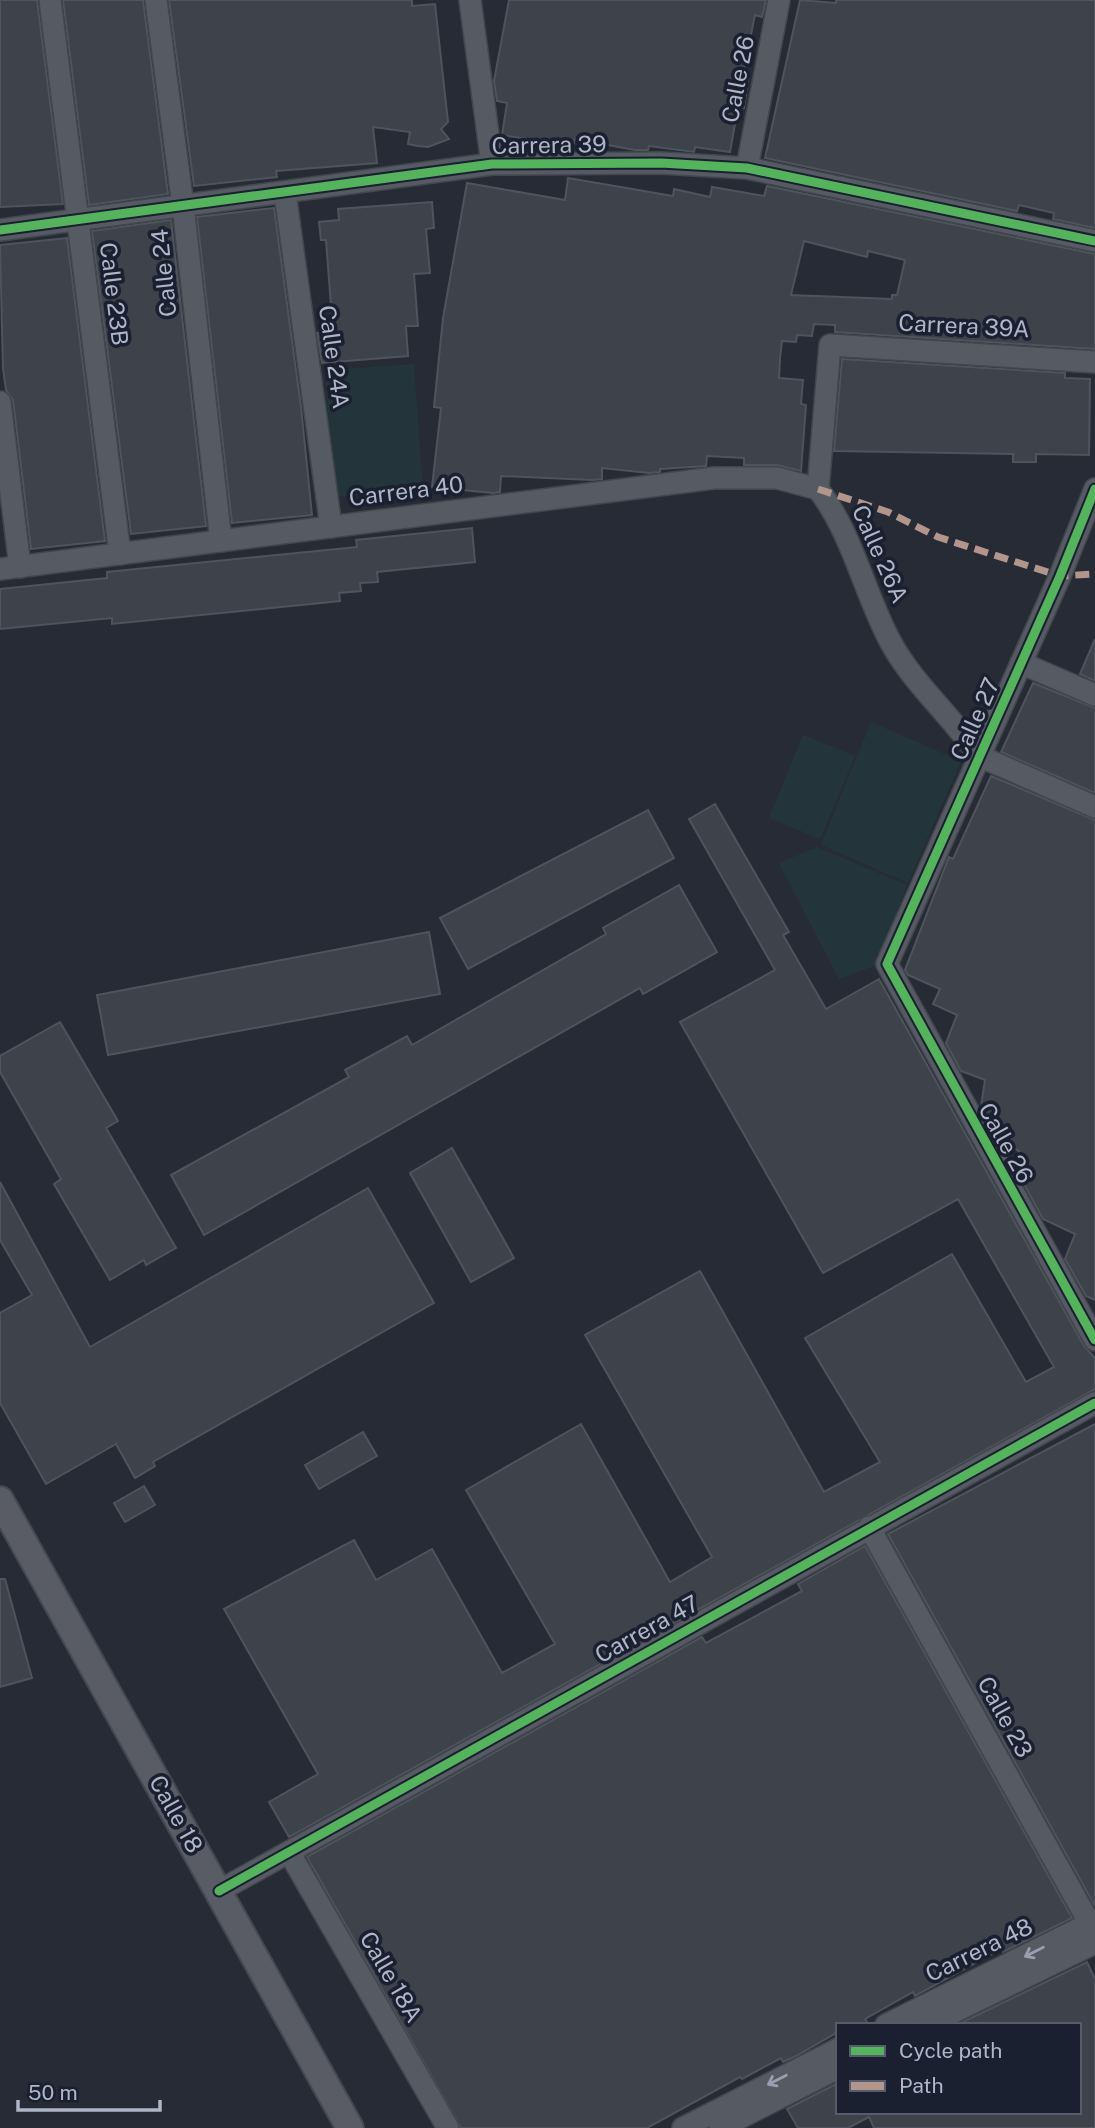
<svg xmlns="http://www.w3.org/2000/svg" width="1095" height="2128" viewBox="0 0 1095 2128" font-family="'Public Sans',sans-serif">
  <rect width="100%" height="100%" fill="#272b35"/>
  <g fill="#23353b">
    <polygon points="414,364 423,490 334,497 325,370"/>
    <polygon points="871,722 961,761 908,883 821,845"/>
    <polygon points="803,735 855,756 820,839 769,818"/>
    <polygon points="817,847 907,885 880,964 839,979 779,863"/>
  </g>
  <g fill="#3e424b" stroke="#4e535d" stroke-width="2" fill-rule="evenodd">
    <polygon points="0,0 37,0 63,204 0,207"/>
    <polygon points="63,0 143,0 168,194 89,205"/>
    <polygon points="169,0 412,0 412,6 435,4 448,122 441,129 449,139 428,147 418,146 408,144 410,132 373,127 377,163 276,171 277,177 194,186"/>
    <polygon points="509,0 766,0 762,17 755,15 743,74 749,75 744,108 738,107 730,152 695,147 694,152 649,146 648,150 635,150 575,139 573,146 502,135 507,103 497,101 494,81"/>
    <polygon points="800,0 836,3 836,0 1095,0 1095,228 1053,219 1054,213 1019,205 1017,211 765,158"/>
    <path d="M568 178 673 196 674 189 710 197 712 187 764 196 767 186 1095 254V349L835 332V325L814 324 812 336 797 335 796 342 782 341 780 358 779 378 803 380 801 404 806 405 801 471 777 465H744V458L707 456 706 466 660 469V472L649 473 602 468V479L592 480 501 476 500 492 493 493 432 487 441 408 434 407 443 318 467 183 565 200ZM804 241 867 257 868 251 905 260 897 295H892V299L791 295Z"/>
    <polygon points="432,202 434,228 426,229 430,273 414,274 418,326 406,326 408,356 322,363 317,333 333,332 326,240 321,240 319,222 339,220 338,209"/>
    <polygon points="274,208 301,407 312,515 232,523 197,217"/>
    <polygon points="171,220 206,526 131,534 92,231"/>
    <polygon points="67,238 105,541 31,549 13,400 6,390 3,368 0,245"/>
    <polygon points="842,359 1065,373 1065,378 1090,379 1089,455 1036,454 1036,462 1013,462 1013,454 834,451"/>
    <polygon points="472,528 475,562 377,572 378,582 360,583 361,591 339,593 340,601 112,624 112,618 0,629 0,589 107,578 107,572 357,547 356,540"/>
    <polygon points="1095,639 1095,681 1080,674"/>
    <polygon points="1033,683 1095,708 1095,793 1001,752"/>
    <polygon points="991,776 1095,820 1095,1300 1086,1296 1065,1259 1075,1234 1043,1219 1013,1164 1019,1151 1001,1142 981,1106 985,1080 961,1071 946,1043 957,1015 933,1004 940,989 908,975 905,970 949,857 953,859"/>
    <polygon points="715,804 789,932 783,935 826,1009 879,979 1084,1346 1095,1358 1095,1389 289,1837 269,1802 318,1774 224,1609 354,1540 376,1580 432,1549 502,1673 555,1644 466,1490 581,1424 670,1582 712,1557 585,1335 700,1271 824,1492 880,1462 805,1338 952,1254 1026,1382 1054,1367 958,1199 823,1273 680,1022 775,970 689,819"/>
    <polygon points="648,810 674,858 468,969 440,918"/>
    <polygon points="679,885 717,952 643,994 640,988 204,1235 171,1175 349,1077 345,1070 407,1036 412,1045 606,934 603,928"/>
    <polygon points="429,932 440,994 108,1055 97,995"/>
    <polygon points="60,1022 118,1121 106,1128 176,1248 146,1265 144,1260 110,1280 54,1184 61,1179 0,1072 0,1056"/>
    <polygon points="452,1148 514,1258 471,1282 410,1173"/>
    <polygon points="0,1182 90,1347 368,1188 434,1303 153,1462 155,1466 135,1478 116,1444 46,1484 0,1403 0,1313 32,1295 0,1240"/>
    <polygon points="1095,1424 1095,1906 888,1534"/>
    <polygon points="363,1432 377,1456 319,1489 305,1465"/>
    <polygon points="144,1486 155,1505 125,1522 114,1503"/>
    <polygon points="865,1546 1072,1918 1003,1952 1001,1949 915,1996 913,1992 865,2019 869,2025 838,2025 838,2032 796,2056 783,2062 781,2058 742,2079 740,2077 647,2128 461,2128 307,1857 702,1637 706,1643 802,1591 798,1584"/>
    <polygon points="0,1579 5,1579 32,1678 0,1687"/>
    <polygon points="1087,1962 1095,1979 1095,2128 874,2128 869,2117 848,2128 798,2128 787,2109 838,2083 838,2112 1079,2112 1079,2025 965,2025 963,2022"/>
  </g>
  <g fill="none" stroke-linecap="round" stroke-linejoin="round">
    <defs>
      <g id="minor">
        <polyline points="50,0 120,554"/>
        <polyline points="156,0 183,206 221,541"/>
        <polyline points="470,0 492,164"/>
        <polyline points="747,168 779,0"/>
        <polyline points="285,193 331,527"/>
        <polyline points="0,230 492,164 661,163 747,168 1095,241"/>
        <polyline points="0,402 20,567"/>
        <polyline points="1095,489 1060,576 887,964 1095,1340"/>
        <polyline points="0,569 714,478 777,478 818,489"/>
        <polyline points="1021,663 1095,695"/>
        <path d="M979 756C952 716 913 684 890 641 864 592 852 533 818 489L830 345 1095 362"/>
        <polyline points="979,756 1095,807"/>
        <polyline points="869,1527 1095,1933"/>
        <polyline points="289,1852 448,2128"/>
        <polyline points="219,1891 1095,1403"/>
        <polyline points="886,2025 1095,1921"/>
        <polyline points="927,2025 1095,1943"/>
        <polyline points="683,2128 838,2049"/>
        <polyline points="720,2128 838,2068"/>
      </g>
      <polyline id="major" points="0,1500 350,2128"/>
    </defs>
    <use href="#minor" stroke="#43464e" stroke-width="24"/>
    <use href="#major" stroke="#444852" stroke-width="30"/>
    <use href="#minor" stroke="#565a63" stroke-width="21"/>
    <use href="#major" stroke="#595c65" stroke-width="26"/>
    <polyline stroke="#b2968c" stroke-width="7" stroke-dasharray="14 7" stroke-linecap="butt" points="818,489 888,512 938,537 1060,576 1095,574"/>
    <defs>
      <g id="cycleway">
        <polyline points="0,230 492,164 661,163 747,168 1095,241"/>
        <polyline points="1095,489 1060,576 887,964 1095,1340"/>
        <polyline points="219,1891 1095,1403"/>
      </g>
    </defs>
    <use href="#cycleway" stroke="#1a2030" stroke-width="13"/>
    <use href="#cycleway" stroke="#56b35d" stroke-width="9"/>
  </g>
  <defs><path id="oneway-shaft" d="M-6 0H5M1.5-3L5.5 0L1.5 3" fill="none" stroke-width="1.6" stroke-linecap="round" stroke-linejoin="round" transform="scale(1.75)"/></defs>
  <g stroke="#999fae">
    <use href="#oneway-shaft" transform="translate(1034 1952) rotate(153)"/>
    <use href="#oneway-shaft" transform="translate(777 2080) rotate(153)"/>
  </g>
  <g text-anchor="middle" stroke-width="7" stroke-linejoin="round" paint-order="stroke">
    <g font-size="23" fill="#afb6c7" stroke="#1a2030">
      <text transform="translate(738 79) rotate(-79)" y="8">Calle 26</text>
      <text transform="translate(549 145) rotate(-1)" y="8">Carrera 39</text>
      <text transform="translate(164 273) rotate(-96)" y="8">Calle 24</text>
      <text transform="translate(114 294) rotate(83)" y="8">Calle 23B</text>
      <text transform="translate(964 326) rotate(3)" y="8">Carrera 39A</text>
      <text transform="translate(334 357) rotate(82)" y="8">Calle 24A</text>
      <text transform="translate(406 491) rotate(-7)" y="8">Carrera 40</text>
      <text transform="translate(880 554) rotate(66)" y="8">Calle 26A</text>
      <text transform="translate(975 719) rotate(-66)" y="8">Calle 27</text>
      <text transform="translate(1006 1143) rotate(61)" y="8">Calle 26</text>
      <text transform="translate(647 1629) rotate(-29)" y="8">Carrera 47</text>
      <text transform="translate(1005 1717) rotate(61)" y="8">Calle 23</text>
      <text transform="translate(176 1814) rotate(61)" y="8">Calle 18</text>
      <text transform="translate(979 1950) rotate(-26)" y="8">Carrera 48</text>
      <text transform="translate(391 1977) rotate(60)" y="8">Calle 18A</text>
    </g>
  </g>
  <rect x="836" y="2023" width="245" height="91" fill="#1a2030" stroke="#565c6c" stroke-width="2"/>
  <rect x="850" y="2046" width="35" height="10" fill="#56b35d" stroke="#565c6c" stroke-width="2"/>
  <text x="899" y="2058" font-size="21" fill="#afb6c7">Cycle path</text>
  <rect x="850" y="2081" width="35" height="10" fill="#b2968c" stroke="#565c6c" stroke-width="2"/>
  <text x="899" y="2093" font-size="21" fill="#afb6c7">Path</text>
  <path d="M18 2100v10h142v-10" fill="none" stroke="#afb6c7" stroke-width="3.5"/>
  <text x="28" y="2100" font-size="21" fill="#afb6c7" stroke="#1a2030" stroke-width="5" paint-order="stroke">50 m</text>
</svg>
